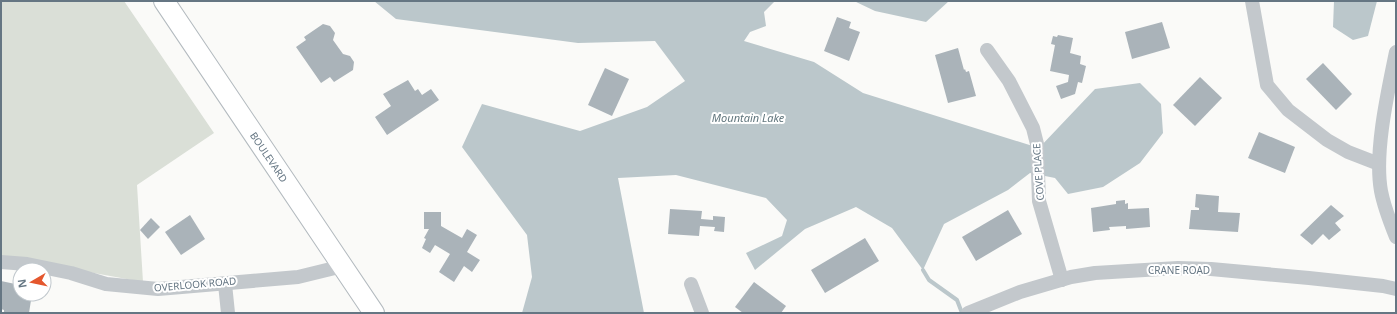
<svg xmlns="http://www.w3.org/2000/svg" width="1397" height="314" viewBox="0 0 1397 314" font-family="'Noto Sans',sans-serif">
  <rect width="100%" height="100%" fill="#fafaf8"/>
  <polygon fill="#dadfd7" points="1,1 124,1 214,133 137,185 143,282 1,256"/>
  <g fill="#bbc7cb">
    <polygon points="374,1 775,1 764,12 766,26 750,32 744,41 814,62 863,93 1039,148 1095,89 1140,83 1161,104 1163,133 1140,163 1103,187 1068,194 1055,178 1030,173 1008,190 944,224 923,270 892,228 856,207 805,229 755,270 746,253 782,236 787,220 766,198 676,175 618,178 644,313 522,313 532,277 527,235 462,147 482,104 580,131 647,107 685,81 655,41 578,43 396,19"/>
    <polygon points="854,1 949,1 926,22 875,11"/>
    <polygon points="1334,1 1377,1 1368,36 1353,40 1333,27"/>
  </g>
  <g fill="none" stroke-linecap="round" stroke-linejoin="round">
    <polyline stroke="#bbc7cb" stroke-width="4" points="923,270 929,280 957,300 962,313"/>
  </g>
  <g fill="#aab3b9">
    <polygon points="837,17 851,22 849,28 860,32 849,61 824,51"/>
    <polygon points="1162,22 1170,48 1132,59 1125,32"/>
    <polygon points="323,24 330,26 335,33 333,40 343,54 350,56 354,62 353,70 334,82 330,77 321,83 296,47 306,40 304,37"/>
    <polygon points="1058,35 1073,38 1070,53 1081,56 1080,64 1086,66 1082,83 1078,82 1075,94 1061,99 1056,86 1068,82 1069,75 1050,71 1055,45 1051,44 1053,36 1057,37"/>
    <polygon points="958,48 964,70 965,69 966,72 969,71 976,96 948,103 935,55"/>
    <polygon points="1323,63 1352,94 1336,110 1306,79"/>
    <polygon points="605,68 629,79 612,116 588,105"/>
    <polygon points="1200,77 1222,98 1195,126 1173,105"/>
    <polygon points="408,80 415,91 418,89 422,95 431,89 439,100 387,135 375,117 391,106 383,94"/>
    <polygon points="1259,132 1295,147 1285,173 1248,158"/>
    <polygon points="1196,194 1219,196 1218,212 1240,213 1238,232 1189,229 1191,210 1199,210 1199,208 1195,207"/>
    <polygon points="1125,200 1125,204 1128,203 1128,209 1149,208 1150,227 1126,229 1126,226 1109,227 1110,230 1093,232 1091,208 1116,204 1116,201"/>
    <polygon points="1331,205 1344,216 1335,223 1341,230 1329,240 1323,234 1312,245 1300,235"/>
    <polygon points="670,209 702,211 701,219 713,220 713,216 725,217 724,232 714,231 715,227 700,226 699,236 668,234"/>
    <polygon points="1008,210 1022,234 976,261 962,237"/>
    <polygon points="424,212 441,212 441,226 462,238 467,229 477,235 467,252 480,260 472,272 464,266 454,282 439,272 450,254 435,245 430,253 422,248 426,239 424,238 429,229 424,229"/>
    <polygon points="190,215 205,239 181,255 165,232"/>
    <polygon points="151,218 160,227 148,239 140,230"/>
    <polygon points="865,238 879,261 825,293 811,270"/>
    <polygon points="1,281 20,285 20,294 32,294 29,313 4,313 4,310 1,309"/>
    <polygon points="754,282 786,306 781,313 743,313 735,307"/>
  </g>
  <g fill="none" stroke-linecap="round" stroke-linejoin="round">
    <defs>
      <polyline id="secondary" points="164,1 374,313"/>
    </defs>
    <use href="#secondary" stroke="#b3babf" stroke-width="22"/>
    <g stroke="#c3c8cc" stroke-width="14">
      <polyline points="1252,1 1267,85 1288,110 1327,140 1348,152 1379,164"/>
      <polyline points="987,50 1009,81 1033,128 1037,144 1039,201 1062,280"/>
      <path d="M1396 52C1388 91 1374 152 1381 191 1384 207 1390 222 1396 237"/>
      <polyline points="1,262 27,264 71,273 106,284 158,289 298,277 343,266"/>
      <polyline points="225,284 228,313"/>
      <polyline points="691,284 702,313"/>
      <polyline points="968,313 1020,292 1071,277 1095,273 1178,268 1211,269 1309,278 1383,286 1396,289"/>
    </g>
    <use href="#secondary" stroke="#fff" stroke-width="20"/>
  </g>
  <g text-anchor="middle" stroke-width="4" stroke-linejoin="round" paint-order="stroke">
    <g font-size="10" fill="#657683" stroke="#fff">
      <text transform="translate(269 157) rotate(56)" y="4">BOULEVARD</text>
      <text transform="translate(1038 172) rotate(-94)" y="4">COVE PLACE</text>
      <text x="1179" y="274">CRANE ROAD</text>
      <text transform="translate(195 284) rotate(-5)" y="4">OVERLOOK ROAD</text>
    </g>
    <g font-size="11" font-style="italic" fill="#60757c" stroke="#fff">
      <text x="748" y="122">Mountain Lake</text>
    </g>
  </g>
  <rect width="1397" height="314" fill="none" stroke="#657683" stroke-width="4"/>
  <g transform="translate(32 282) rotate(261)"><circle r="19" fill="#ffffff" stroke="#c1c8cd"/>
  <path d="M0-3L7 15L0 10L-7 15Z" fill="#e4572e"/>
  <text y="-6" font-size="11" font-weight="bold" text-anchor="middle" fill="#657683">N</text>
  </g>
</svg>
